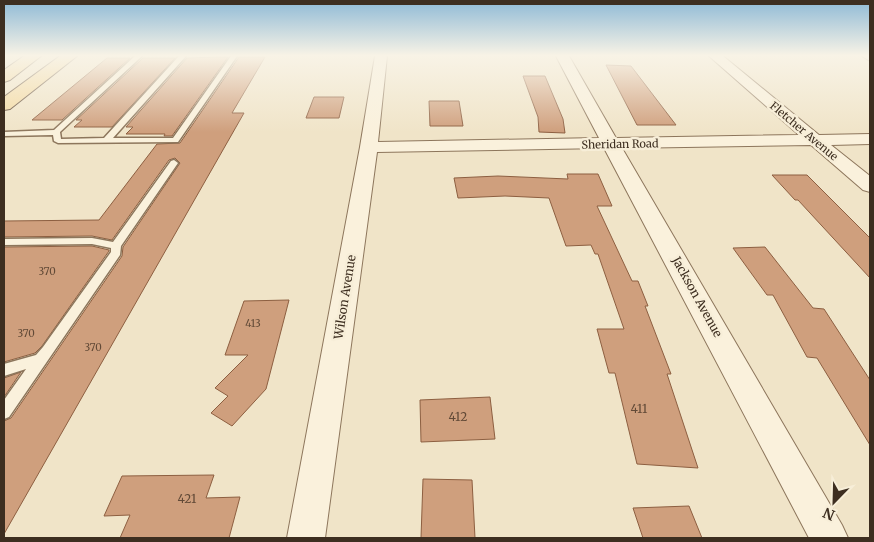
<svg xmlns="http://www.w3.org/2000/svg" width="874" height="542" viewBox="0 0 874 542" font-family="Merriweather,serif">
  <rect width="100%" height="100%" fill="#f0e4c8"/>
  <g fill="#cf9f7d" stroke="#8d5f41">
    <polygon points="218,57 228,57 172,136 164,136 165,134 126,134 133,127 126,127 187,58"/>
    <polygon points="239,57 265,57 232,113 244,113 4,534 4,421 11,418 122,256 123,247 180,163 175,158 169,160 112,240 92,236 4,237 4,221 99,220 157,144 180,143"/>
    <polygon points="107,58 130,58 62,120 32,120"/>
    <polygon points="143,58 175,58 112,127 74,127 82,120 76,120"/>
    <polygon points="606,65 631,66 676,125 637,125"/>
    <polygon points="523,76 545,76 563,119 565,133 539,132 538,117"/>
    <polygon points="314,97 344,97 339,118 306,118"/>
    <polygon points="429,101 459,101 463,126 430,126"/>
    <polygon points="567,174 598,174 612,206 597,206 632,281 638,281 648,306 645,306 671,374 667,374 698,468 637,464 615,373 609,373 597,329 624,329 598,254 595,254 591,245 566,246 549,198 505,196 458,198 454,178 498,176 568,179"/>
    <polygon points="772,175 807,175 870,238 870,278 798,200 795,200"/>
    <polygon points="92,246 109,250 109,251 42,346 35,353 4,362 4,247"/>
    <polygon points="765,247 813,308 824,309 870,380 870,445 817,358 807,357 773,295 767,295 733,248"/>
    <polygon points="289,300 266,389 232,426 211,413 228,396 215,388 248,355 225,355 244,301"/>
    <polygon points="21,372 4,397 4,378"/>
    <polygon points="490,397 495,439 421,442 420,400"/>
    <polygon points="214,475 206,498 240,497 229,538 120,538 130,515 104,516 122,476"/>
    <polygon points="423,479 472,480 475,538 421,538"/>
    <polygon points="689,506 702,538 643,538 633,508"/>
  </g>
  <g fill="none" stroke-linecap="round" stroke-linejoin="round">
    <defs>
      <g id="service">
        <polygon points="135,56 142,56 60,132 61,139 104,138 179,56 186,56 113,138 173,138 231,56 237,56 178,142 58,143 54,141 53,135 4,136 4,132 54,130"/>
        <polygon points="174,160 178,163 121,246 120,255 9,417 4,419 4,400 26,369 4,376 4,364 36,355 43,347 111,252 111,248 92,244 4,245 4,239 92,238 113,242 171,161"/>
      </g>
      <g id="minor">
        <polygon points="375,56 387,56 378,142 599,138 556,56 569,56 616,138 799,135 709,56 723,56 819,135 870,134 870,144 831,145 870,176 870,192 863,190 811,145 622,148 842,525 848,538 809,538 604,148 377,152 325,538 287,538 360,147"/>
        <polygon points="862,56 870,56 870,61"/>
      </g>
      <g id="primary">
        <polygon points="24,56 41,56 10,80 4,82 4,70"/>
        <polygon points="60,56 77,56 10,109 4,110 4,97"/>
      </g>
    </defs>
    <use href="#service" stroke="#8d765c" stroke-width="3"/>
    <use href="#minor" stroke="#8d765c" stroke-width="2"/>
    <use href="#primary" stroke="#5b4430" stroke-width="2"/>
    <use href="#service" fill="#faf1dc" fill-rule="evenodd"/>
    <use href="#minor" fill="#faf1dc" fill-rule="evenodd"/>
    <use href="#primary" fill="#f3d9a0" fill-rule="evenodd"/>
  </g>
  <linearGradient id="sky" x2="0" y2="1"><stop stop-color="#8fbad6"/><stop offset="0.42" stop-color="#f8f3e6"/><stop offset="1" stop-color="#f8f3e6" stop-opacity="0"/></linearGradient>
  <rect width="874" height="132" fill="url(#sky)"/>
  <g text-anchor="middle" stroke-width="5" stroke-linejoin="round" paint-order="stroke">
    <g font-size="10" fill="#624a37">
      <text x="47" y="275">370</text>
      <text x="253" y="327">413</text>
      <text x="26" y="337">370</text>
      <text x="93" y="351">370</text>
    </g>
    <g font-size="11" fill="#3d2e20" stroke="#f7eed8">
      <text transform="translate(804 131) rotate(40)" y="4">Fletcher Avenue</text>
      <text transform="translate(620 144) rotate(-1)" y="4">Sheridan Road</text>
    </g>
    <g font-size="12" fill="#3d2e20" stroke="#f7eed8">
      <text transform="translate(345 297) rotate(-81)" y="4">Wilson Avenue</text>
      <text transform="translate(697 297) rotate(61)" y="4">Jackson Avenue</text>
    </g>
    <g font-size="12" fill="#624a37">
      <text x="639" y="413">411</text>
      <text x="458" y="421">412</text>
      <text x="187" y="503">421</text>
    </g>
  </g>
  <rect width="874" height="542" fill="none" stroke="#3d2e20" stroke-width="10"/>
  <g transform="translate(834 502) rotate(203)" stroke="#f7eed8" stroke-width="4" paint-order="stroke">
  <path d="M0-4L9 19L0 12L-9 19Z" fill="#3d2e20"/>
  <text y="-8" font-size="14" font-weight="bold" text-anchor="middle" fill="#3d2e20">N</text>
  </g>
</svg>
